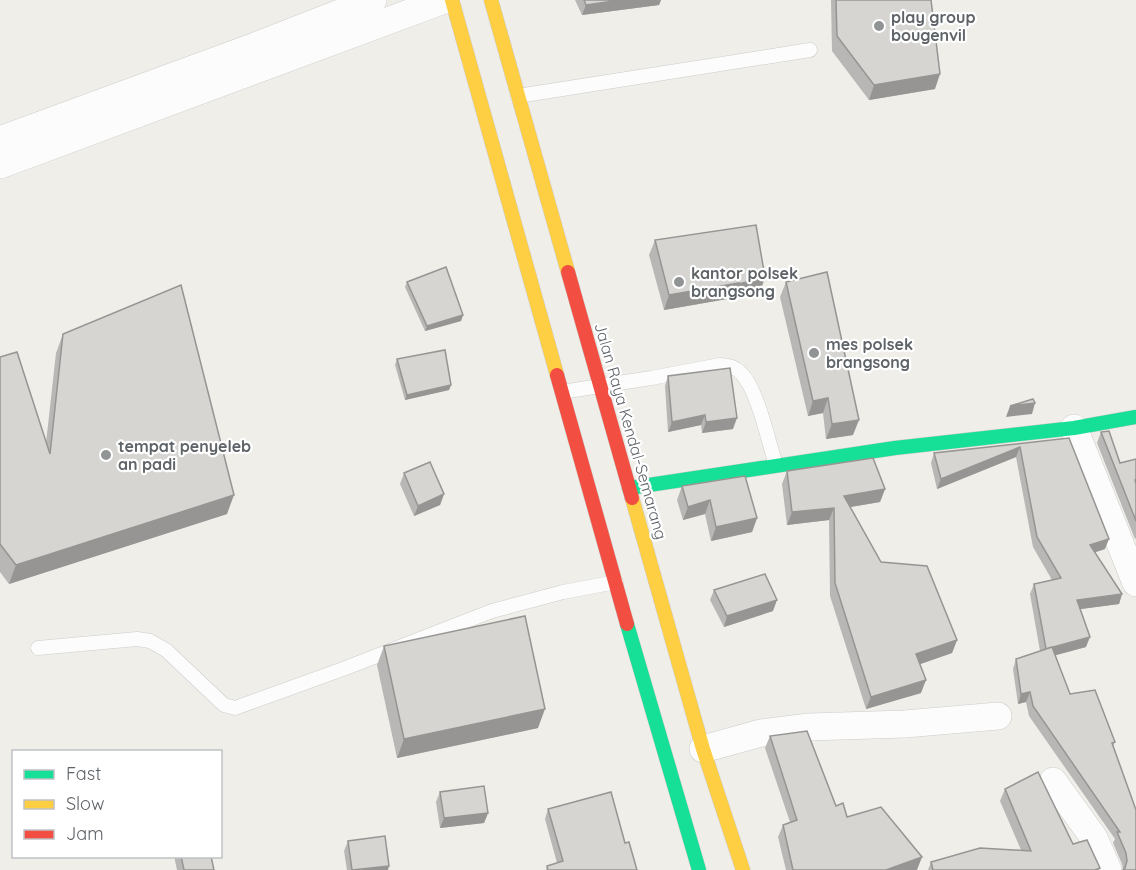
<svg xmlns="http://www.w3.org/2000/svg" width="1136" height="870" viewBox="0 0 1136 870" font-family="Quicksand,sans-serif">
  <rect width="100%" height="100%" fill="#efeee9"/>
  <g fill="none" stroke-linecap="round" stroke-linejoin="round">
    <defs>
      <g id="lane">
        <polyline points="518,96 810,50"/>
        <path d="M562 392 651 378 720 365C728 365 735 367 741 373 758 390 768 441 776 465"/>
        <polyline points="38,648 137,639 150,641 166,650 224,705 235,708 343,669 492,611 563,592 616,582"/>
      </g>
      <g id="street">
        <polyline points="0,140 253,47 373,0"/>
        <polyline points="0,165 444,0"/>
        <polyline points="1074,428 1136,583"/>
        <polyline points="703,749 761,733 809,727 905,724 998,716"/>
        <polyline points="1053,781 1094,838 1108,870"/>
      </g>
      <g id="fast">
        <polyline points="629,488 895,448 1074,428 1136,417"/>
        <polyline points="627,624 699,870"/>
      </g>
      <g id="slow">
        <polyline points="452,0 557,375"/>
        <polyline points="491,0 568,272"/>
        <polyline points="632,498 703,749 743,870"/>
      </g>
      <g id="jam">
        <polyline points="568,272 632,498"/>
        <polyline points="557,375 627,624"/>
      </g>
    </defs>
    <use href="#lane" stroke="#cccccb" stroke-width="15"/>
    <use href="#street" stroke="#cccccb" stroke-width="28"/>
    <use href="#fast" stroke="#cbcbca" stroke-width="15"/>
    <use href="#slow" stroke="#cbcbca" stroke-width="15"/>
    <use href="#jam" stroke="#cbcbca" stroke-width="15"/>
    <use href="#lane" stroke="#fdfcfc" stroke-width="14"/>
    <use href="#street" stroke="#fdfcfc" stroke-width="27"/>
    <use href="#fast" stroke="#16e098" stroke-width="14"/>
    <use href="#slow" stroke="#ffcf43" stroke-width="14"/>
    <use href="#jam" stroke="#f24e42" stroke-width="14"/>
  </g>
  <g fill="#b8b7b5">
    <polygon points="575,0 661,0 659,5 582,15"/>
    <polygon points="831,0 931,0 935,89 869,100 832,51"/>
    <polygon points="655,240 765,277 760,292 734,299 733,298 664,310 649,255"/>
    <polygon points="407,282 463,315 461,321 425,331 405,287"/>
    <polygon points="786,282 853,435 826,439 823,413 808,416 780,297"/>
    <polygon points="63,334 227,514 9,584 0,572 0,357 46,443 56,353"/>
    <polygon points="397,359 451,385 449,390 405,400 395,365"/>
    <polygon points="668,376 733,429 702,433 701,425 668,432 665,386"/>
    <polygon points="1101,432 1120,463 1136,459 1136,538 1135,539 1097,443"/>
    <polygon points="1069,438 1105,549 1095,552 1122,594 1119,604 1080,609 1086,647 1055,655 1070,694 1115,742 1113,747 1136,870 1123,870 1122,864 1113,843 1115,839 1029,716 1026,702 1018,704 1013,669 1016,659 1040,651 1030,594 1034,584 1052,580 1033,547 1016,457 937,489 931,463 934,453"/>
    <polygon points="787,471 885,489 880,502 850,507 881,562 957,640 952,653 920,664 921,693 866,709 830,596 829,520 787,525 782,484"/>
    <polygon points="404,473 444,494 440,505 414,516 400,484"/>
    <polygon points="682,486 757,518 752,532 711,541 705,514 683,520 677,500"/>
    <polygon points="714,590 773,611 724,627 710,600"/>
    <polygon points="384,646 538,728 397,758 377,665"/>
    <polygon points="770,736 847,817 917,870 786,870 778,837 783,825 790,822 765,748"/>
    <polygon points="1005,789 1073,844 1100,870 928,870 931,862 1021,850 1000,801"/>
    <polygon points="440,792 488,813 484,823 440,828 436,802"/>
    <polygon points="548,809 625,843 637,870 546,870 547,866 557,863 545,819"/>
    <polygon points="348,841 388,870 347,870 344,851"/>
    <polygon points="174,856 211,856 214,870 177,870"/>
  </g>
  <g fill="#969593">
    <polygon points="620,0 661,0 659,5 582,15 586,5"/>
    <polygon points="940,74 935,89 869,100 874,85"/>
    <polygon points="765,277 760,292 734,299 739,284"/>
    <polygon points="739,283 733,298 664,310 669,295"/>
    <polygon points="463,315 461,321 425,331 427,326"/>
    <polygon points="451,385 449,390 405,400 407,395"/>
    <polygon points="828,398 823,413 808,416 813,401"/>
    <polygon points="1035,403 1032,414 1006,417 1010,406"/>
    <polygon points="705,415 701,425 668,432 672,422"/>
    <polygon points="737,418 733,429 702,433 706,422"/>
    <polygon points="859,420 853,435 826,439 832,424"/>
    <polygon points="1020,447 1016,457 937,489 941,479"/>
    <polygon points="885,489 880,502 839,509 844,496"/>
    <polygon points="444,494 440,505 414,516 418,506"/>
    <polygon points="234,495 227,514 9,584 16,565"/>
    <polygon points="710,500 705,514 683,520 688,507"/>
    <polygon points="834,508 829,520 787,525 792,512"/>
    <polygon points="757,518 752,532 711,541 716,527"/>
    <polygon points="1109,539 1105,549 1087,555 1090,545"/>
    <polygon points="1122,594 1119,604 1074,610 1077,600"/>
    <polygon points="777,600 773,611 724,627 727,616"/>
    <polygon points="1090,637 1086,647 1042,659 1046,649"/>
    <polygon points="957,640 952,653 912,667 916,654"/>
    <polygon points="926,680 921,693 866,709 871,697"/>
    <polygon points="1030,692 1026,702 1018,704 1021,694"/>
    <polygon points="545,709 538,728 397,758 404,739"/>
    <polygon points="488,813 484,823 440,828 444,818"/>
    <polygon points="922,857 917,870 886,870"/>
    <polygon points="389,866 388,870 357,870"/>
  </g>
  <g fill="#d6d5d2" stroke="#969593" stroke-width="1.5">
    <polygon points="584,0 620,0 586,5"/>
    <polygon points="836,0 931,0 940,74 874,85 837,36"/>
    <polygon points="756,225 765,277 739,284 739,283 669,295 655,240"/>
    <polygon points="446,267 463,315 427,326 407,282"/>
    <polygon points="827,272 859,420 832,424 828,398 813,401 786,282"/>
    <polygon points="181,285 234,495 16,565 0,544 0,357 17,352 50,454 63,334"/>
    <polygon points="445,350 451,385 407,395 397,359"/>
    <polygon points="730,368 737,418 706,422 705,415 672,422 668,376"/>
    <polygon points="1033,399 1035,403 1010,406"/>
    <polygon points="1109,431 1120,463 1136,459 1136,479 1135,480 1136,484 1136,521 1101,432"/>
    <polygon points="1069,438 1109,539 1090,545 1122,594 1077,600 1090,637 1046,649 1034,584 1061,578 1037,537 1020,447 941,479 934,453"/>
    <polygon points="873,458 885,489 844,496 881,562 927,566 957,640 916,654 926,680 871,697 835,583 834,508 792,512 787,471"/>
    <polygon points="430,462 444,494 418,506 404,473"/>
    <polygon points="745,476 757,518 716,527 710,500 688,507 682,486"/>
    <polygon points="765,574 777,600 727,616 714,590"/>
    <polygon points="525,616 545,709 404,739 384,646"/>
    <polygon points="1052,647 1070,694 1095,690 1115,742 1112,743 1136,810 1136,870 1123,870 1125,868 1127,861 1126,853 1117,832 1120,832 1033,706 1030,692 1021,694 1016,659"/>
    <polygon points="807,731 836,806 843,803 847,817 881,807 922,857 886,870 793,870 783,825 797,820 770,736"/>
    <polygon points="1038,772 1073,844 1087,840 1100,868 1095,870 933,870 931,862 980,848 1031,851 1005,789"/>
    <polygon points="484,786 488,813 444,818 440,792"/>
    <polygon points="611,792 625,843 629,842 637,870 548,870 547,866 563,861 548,809"/>
    <polygon points="385,836 389,866 352,870 348,841"/>
    <polygon points="181,856 211,856 214,870 184,870"/>
  </g>
  <g fill="#919495" stroke="#fff" stroke-width="2">
    <circle cx="879" cy="26" r="6"/>
    <circle cx="679" cy="282" r="6"/>
    <circle cx="814" cy="353" r="6"/>
    <circle cx="106" cy="455" r="6"/>
  </g>
  <g text-anchor="middle" stroke-width="4.5" stroke-linejoin="round" paint-order="stroke">
    <g font-size="16" font-weight="bold" fill="#5e6368" stroke="#fff" text-anchor="start">
      <text x="891" y="23">play group<tspan x="891" dy="18">bougenvil</tspan></text>
      <text x="691" y="279">kantor polsek<tspan x="691" dy="18">brangsong</tspan></text>
      <text x="826" y="350">mes polsek<tspan x="826" dy="18">brangsong</tspan></text>
      <text x="118" y="452">tempat penyeleb<tspan x="118" dy="18">an padi</tspan></text>
    </g>
    <g font-size="16" fill="#5e6368" stroke="#fff">
      <text transform="translate(631 431) rotate(74)" y="6">Jalan Raya Kendal-Semarang</text>
    </g>
  </g>
  <rect x="12" y="750" width="210" height="108" fill="#ffffff" stroke="#bfc1c3" stroke-width="1.5"/>
  <rect x="24" y="770" width="30" height="9" fill="#16e098" stroke="#bfc1c3" stroke-width="1.5"/>
  <text x="66" y="780" font-size="18" fill="#5e6368">Fast</text>
  <rect x="24" y="800" width="30" height="9" fill="#ffcf43" stroke="#bfc1c3" stroke-width="1.5"/>
  <text x="66" y="810" font-size="18" fill="#5e6368">Slow</text>
  <rect x="24" y="830" width="30" height="9" fill="#f24e42" stroke="#bfc1c3" stroke-width="1.5"/>
  <text x="66" y="840" font-size="18" fill="#5e6368">Jam</text>
</svg>
